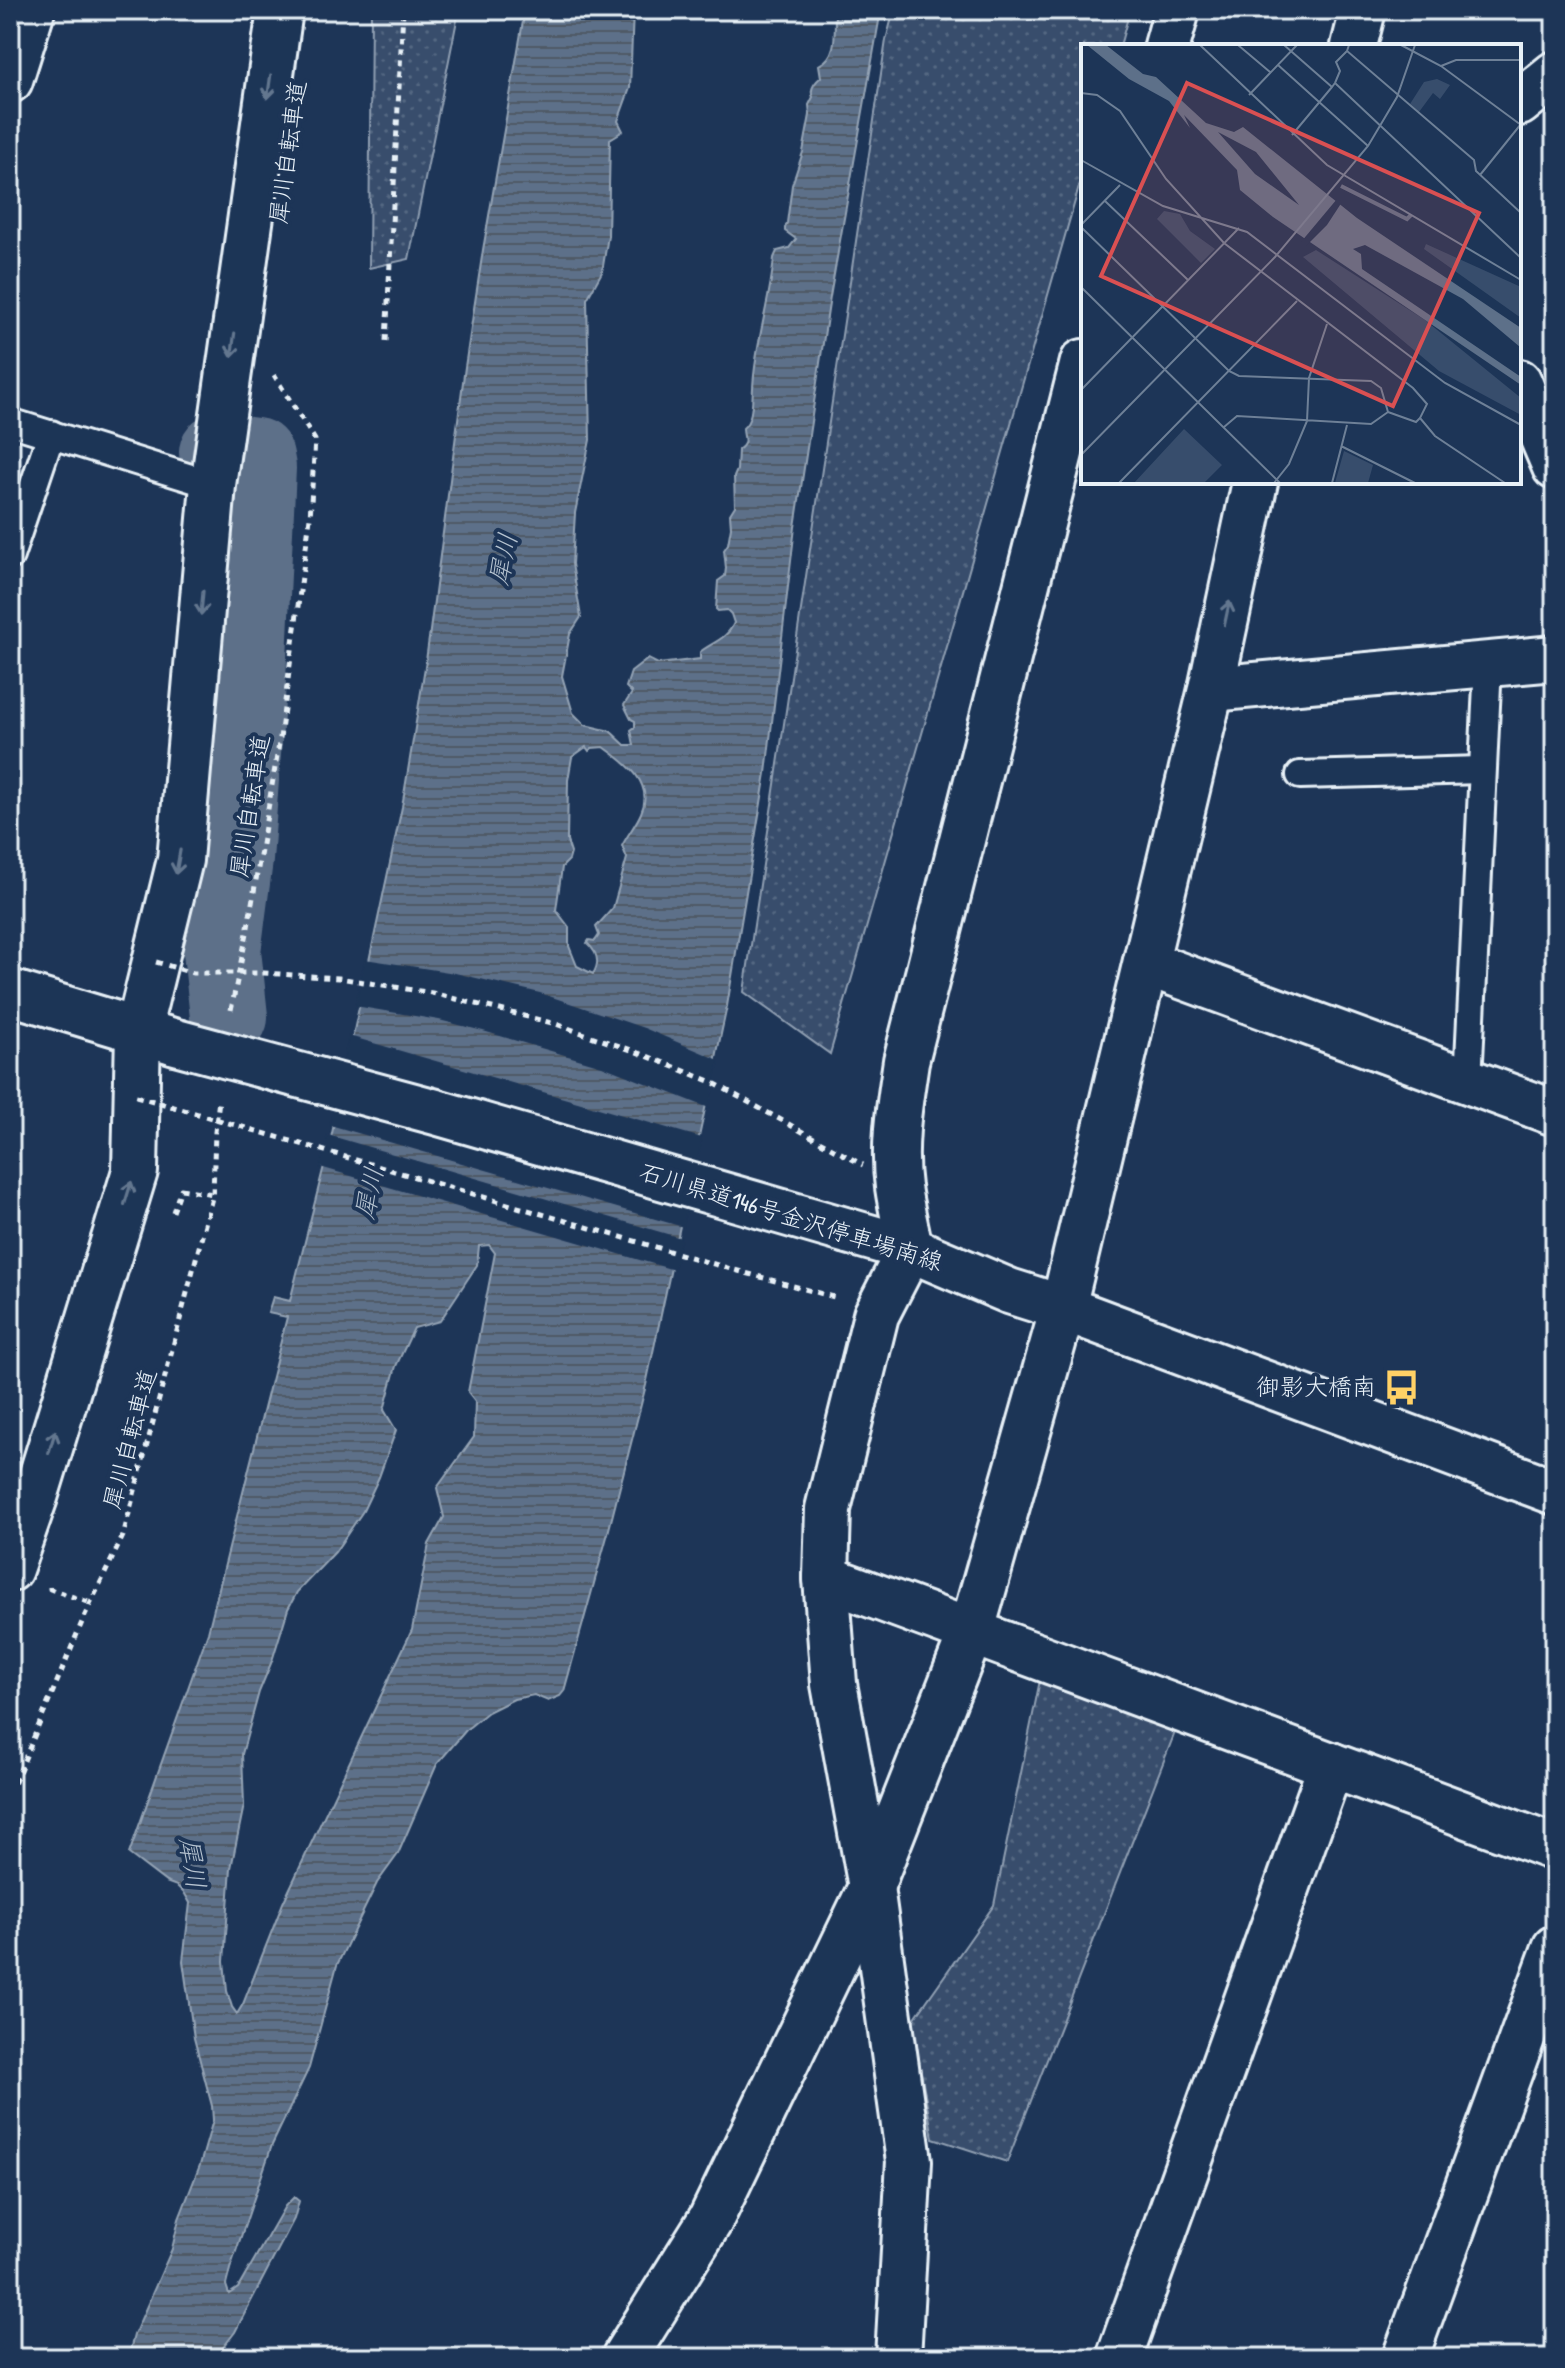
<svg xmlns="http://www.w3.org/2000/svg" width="1565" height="2368" viewBox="0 0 1565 2368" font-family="'Patrick Hand','Klee One',sans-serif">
  <defs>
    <pattern id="park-dots" width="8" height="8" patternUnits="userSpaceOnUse" patternTransform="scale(2)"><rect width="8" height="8" fill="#374d6c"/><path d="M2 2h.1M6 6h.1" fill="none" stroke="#546782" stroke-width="1.8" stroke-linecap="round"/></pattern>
    <pattern id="water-rules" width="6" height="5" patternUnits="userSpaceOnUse" patternTransform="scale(2)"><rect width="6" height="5" fill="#5d7089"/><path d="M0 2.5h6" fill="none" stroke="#505a66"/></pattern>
  </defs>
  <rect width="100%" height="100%" fill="#1d3557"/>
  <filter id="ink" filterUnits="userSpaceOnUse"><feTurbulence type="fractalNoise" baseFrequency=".0125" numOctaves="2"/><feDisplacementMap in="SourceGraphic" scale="16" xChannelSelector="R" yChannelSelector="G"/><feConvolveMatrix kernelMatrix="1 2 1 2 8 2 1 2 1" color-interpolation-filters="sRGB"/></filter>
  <g filter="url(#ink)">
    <g fill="url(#park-dots)" stroke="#909fb2" stroke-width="2">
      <polygon points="371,10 459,10 409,259 369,268"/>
      <polygon points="894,10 1130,10 1120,46 1083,46 1083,173 830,1054 744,992 886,40"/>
      <polygon points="1040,1680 1177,1727 1007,2162 933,2138 912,2022 994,1905"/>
    </g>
    <path fill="url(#water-rules)" stroke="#95a4b5" stroke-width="2" fill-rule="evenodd" d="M525 10H633L630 88 618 121 623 131 610 139 608 236 602 272 587 299 590 440 575 513 572 564 581 617 570 634 562 676 573 713 585 725 610 731 625 745H634L631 730 635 727V721L631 719 624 705 632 693 626 687 631 672 648 659 658 664 700 659V652C713 642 727 639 734 623L731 614 727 610 718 611 716 609 718 581 725 576 726 568 724 550 728 544 731 527 730 514 735 506 734 477 737 470 738 450C749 442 743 439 743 428 753 420 752 402 753 388 755 344 770 302 774 258L777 251 789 248 796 239 785 231V228L787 223 792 185 803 152 810 115 809 105 813 97C809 89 815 82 821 77L819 65C839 56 834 29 835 10H881L830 297 795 527 766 773 727 1006 646 1385 608 1533 564 1691 560 1696 548 1701 534 1695 514 1699 488 1712 467 1729 437 1764 398 1854 377 1883 337 1965 309 2068 272 2145 230 2269 226 2285 229 2294 238 2288 285 2206 294 2197 299 2201 294 2219 235 2332 215 2358H128L134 2335 172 2249 179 2219 200 2165 213 2120 212 2106 194 2038 183 1961 190 1903 185 1894 177 1886 166 1882 129 1854 208 1632 287 1317 268 1313 273 1297 290 1301 331 1138 402 807 426 661 465 367 483 250ZM586 747 589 751 592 748 604 747C625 762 655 783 641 813 636 825 627 835 622 846L627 858 613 908 596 927 599 935 595 941 589 940 587 943C596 951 601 962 593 974L577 966 569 946V927L556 910 562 867 569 860 571 853 567 841 568 780 572 757ZM489 1245 495 1253 468 1392 475 1401 474 1437 437 1488 444 1517 429 1544 412 1630 283 1903 243 2004 237 2014 232 2007 227 1991 224 1961 231 1868 244 1805 242 1754 259 1692 272 1661 288 1609 297 1592 335 1552 363 1511 379 1477 396 1430 384 1410 396 1366 414 1328 440 1321 477 1265 479 1246Z"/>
    <g fill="#1d3557">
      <polygon points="365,959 455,973 540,993 644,1028 710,1056 719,1060 709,1108 602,1066 483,1031 439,1020 355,1006"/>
      <polygon points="349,1036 702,1138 683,1227 330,1125"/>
      <polygon points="328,1135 681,1238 674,1270 320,1167"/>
    </g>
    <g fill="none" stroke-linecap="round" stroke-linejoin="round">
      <polyline stroke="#5d7089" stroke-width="78" points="218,452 255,457 257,468 246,700 234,859 222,951 229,1017"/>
      <defs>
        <g id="service">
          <polyline points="10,422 213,485"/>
          <polyline points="10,556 51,434"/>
          <polyline points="1300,775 1482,770"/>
          <polyline points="1468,1081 1488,664"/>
        </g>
        <g id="minor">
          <polyline points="1167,46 1177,10"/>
          <polyline points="1354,46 1363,10"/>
          <polyline points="10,80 32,10"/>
          <polyline points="1519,103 1555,74"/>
          <polyline points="1519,382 1555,467"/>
          <polyline points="1211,689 1555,658"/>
          <polyline points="1146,963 1555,1113"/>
          <path d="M910 1249C906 1228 901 1208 898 1187 892 1145 900 1102 906 1061L1083 362"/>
          <polyline points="10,1569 35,1497 135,1171 138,1031 180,860 213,485 280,10"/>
          <polyline points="826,1578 1555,1848"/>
          <polyline points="624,2358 711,2219 871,1887 971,1633 1063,1308 1211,689 1255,482"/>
          <polyline points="1119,2358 1331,1765"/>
          <polyline points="1405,2358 1555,1948"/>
        </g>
        <polyline id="tertiary" points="898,2358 909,2161 871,1887 834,1684 826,1578 828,1509 876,1315 910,1249"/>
        <g id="secondary">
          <polyline points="10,992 176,1042"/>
          <polyline points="848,1231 910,1249 1009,1291 1063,1308 1555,1492"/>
        </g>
      </defs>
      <use href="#service" stroke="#e8f1f8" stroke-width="32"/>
      <use href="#minor" stroke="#e8f1f8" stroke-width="50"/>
      <use href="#tertiary" stroke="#e8f1f8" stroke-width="50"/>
      <use href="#secondary" stroke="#e8f1f8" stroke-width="50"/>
      <g stroke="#e8f1f8" stroke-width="5" stroke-dasharray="6 6" stroke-linecap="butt">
        <polyline points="386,341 403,10"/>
        <polyline points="231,1010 247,933 280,738 310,518 315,440 274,375"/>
        <polyline points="173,1212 181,1189 213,1194"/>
        <polyline points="50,1587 50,1589 91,1603"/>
        <polyline points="10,1794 85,1615 123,1536 213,1194 215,1132 219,1100"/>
      </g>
      <use href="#service" stroke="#1d3557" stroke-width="26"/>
      <use href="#minor" stroke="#1d3557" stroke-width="44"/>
      <use href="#tertiary" stroke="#1d3557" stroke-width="44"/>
      <use href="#secondary" stroke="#1d3557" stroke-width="44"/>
      <defs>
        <polyline id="secondary-bridge" points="176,1042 436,1112 848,1231"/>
      </defs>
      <use href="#secondary-bridge" stroke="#e8f1f8" stroke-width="50" stroke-linecap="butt"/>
      <g stroke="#e8f1f8" stroke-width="5" stroke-dasharray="6 6" stroke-linecap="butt">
        <polyline points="156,962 193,973 264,973 339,978 432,993 556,1024 634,1051 710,1081 863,1165"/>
        <polyline points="136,1096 731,1269 834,1297"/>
      </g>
      <use href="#secondary-bridge" stroke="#1d3557" stroke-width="44"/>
    </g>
    <defs><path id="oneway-shaft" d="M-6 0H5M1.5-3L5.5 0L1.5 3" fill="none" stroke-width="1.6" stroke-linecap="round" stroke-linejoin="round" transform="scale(2)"/></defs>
    <g stroke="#64778f">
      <use href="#oneway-shaft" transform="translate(269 87) rotate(98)"/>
      <use href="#oneway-shaft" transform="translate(233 345) rotate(98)"/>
      <use href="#oneway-shaft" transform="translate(202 603) rotate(95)"/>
      <use href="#oneway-shaft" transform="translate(1227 613) rotate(-78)"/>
      <use href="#oneway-shaft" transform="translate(178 862) rotate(100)"/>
      <use href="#oneway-shaft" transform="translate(128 1193) rotate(-73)"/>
      <use href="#oneway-shaft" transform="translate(52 1442) rotate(-73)"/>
    </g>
  </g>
  <defs>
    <symbol id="bus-bare" viewBox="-9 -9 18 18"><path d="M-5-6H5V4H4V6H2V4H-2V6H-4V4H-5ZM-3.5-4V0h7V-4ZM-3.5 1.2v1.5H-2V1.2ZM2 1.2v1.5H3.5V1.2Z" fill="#ffd166" stroke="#1d3557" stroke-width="2.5" paint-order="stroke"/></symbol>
  </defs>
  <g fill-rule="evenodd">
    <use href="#bus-bare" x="1376" y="1362" width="51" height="51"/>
  </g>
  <g text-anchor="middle" stroke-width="8" stroke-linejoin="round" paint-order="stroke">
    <g font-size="24" fill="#e8f1f8" stroke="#1d3557">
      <text transform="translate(288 152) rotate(-82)" y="8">犀川自転車道</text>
      <text transform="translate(250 806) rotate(-81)" y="8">犀川自転車道</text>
      <text transform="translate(791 1217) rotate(17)" y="8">石川県道146号金沢停車場南線</text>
      <text transform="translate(130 1439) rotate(-75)" y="8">犀川自転車道</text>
    </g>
    <g font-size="24" fill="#e8f1f8" stroke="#1d3557" text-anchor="end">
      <text x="1376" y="1395">御影大橋南</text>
    </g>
    <g font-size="26" font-style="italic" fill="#b7c4d1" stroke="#1d3557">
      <text transform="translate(503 559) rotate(-78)" y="9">犀川</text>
      <text transform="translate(369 1193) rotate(-78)" y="9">犀川</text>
      <text transform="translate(193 1863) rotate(81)" y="9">犀川</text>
    </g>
  </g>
  <g transform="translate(1081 44)">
    <rect width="440" height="440" fill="#1d3557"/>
    <path d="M356 35 369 41 359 55 352 49 338 68 329 60 343 38ZM83 167 99 170 109 187 134 205 120 219 76 175ZM345 200 440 243V274L343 205ZM235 206 344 276 440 354V371L358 327 222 213ZM103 385 141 421 123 439H53ZM263 407 292 421 287 439H254Z" fill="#374d6c"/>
    <path d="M6 1H25L62 30 75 33 125 79 153 88 162 83 276 174 440 284 439 303 382 255 284 201 272 205 280 210 281 225 440 333V341L192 173 159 146 156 126 103 71 109 84 88 57 48 35ZM137 88 175 108 218 161 174 130Z" fill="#5d7089" fill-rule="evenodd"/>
    <path d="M256 155 261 158 246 181 225 202 220 198Z" fill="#1d3557"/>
    <path fill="none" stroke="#5d7089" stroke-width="4" d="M260 142 326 175 330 171"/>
    <path fill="none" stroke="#6e8097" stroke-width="2" d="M119 1 246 121 440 236M157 1 189 28M203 1 251 43 254 39 440 214M268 1 266 7 393 116 395 127 440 169M320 1 360 22 440 81M197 21 287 102M360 22 375 16H440M254 39 259 27 255 18 266 7M0 49 16 51 39 67 85 135 143 199 332 344 346 360 339 374 354 392 424 439M168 51 216 1M211 91 251 43M0 116 82 162 166 188 364 339 440 381M399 131 440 80M24 157 107 236M0 181 39 141M0 183 148 327 158 332 290 337 300 344 307 368M0 243 199 439M0 346 158 184M307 368 335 378 339 374M143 383 156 372 290 380 307 368M260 402 334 439M0 411 194 213 287 102 316 53 334 1M38 439 216 257M193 439 208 420 226 377 228 334 246 280M251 439 266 381"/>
    <path fill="#da5052" fill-opacity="0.15" stroke="#da5052" stroke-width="4" d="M106 39 398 169 312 362 20 232Z"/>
    <rect width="440" height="440" fill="none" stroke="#e8f1f8" stroke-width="4"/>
  </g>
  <rect width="1565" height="2368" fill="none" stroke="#1d3557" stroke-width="40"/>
  <rect x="20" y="20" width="1525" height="2328" fill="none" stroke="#e8f1f8" stroke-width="3" filter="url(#ink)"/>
</svg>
